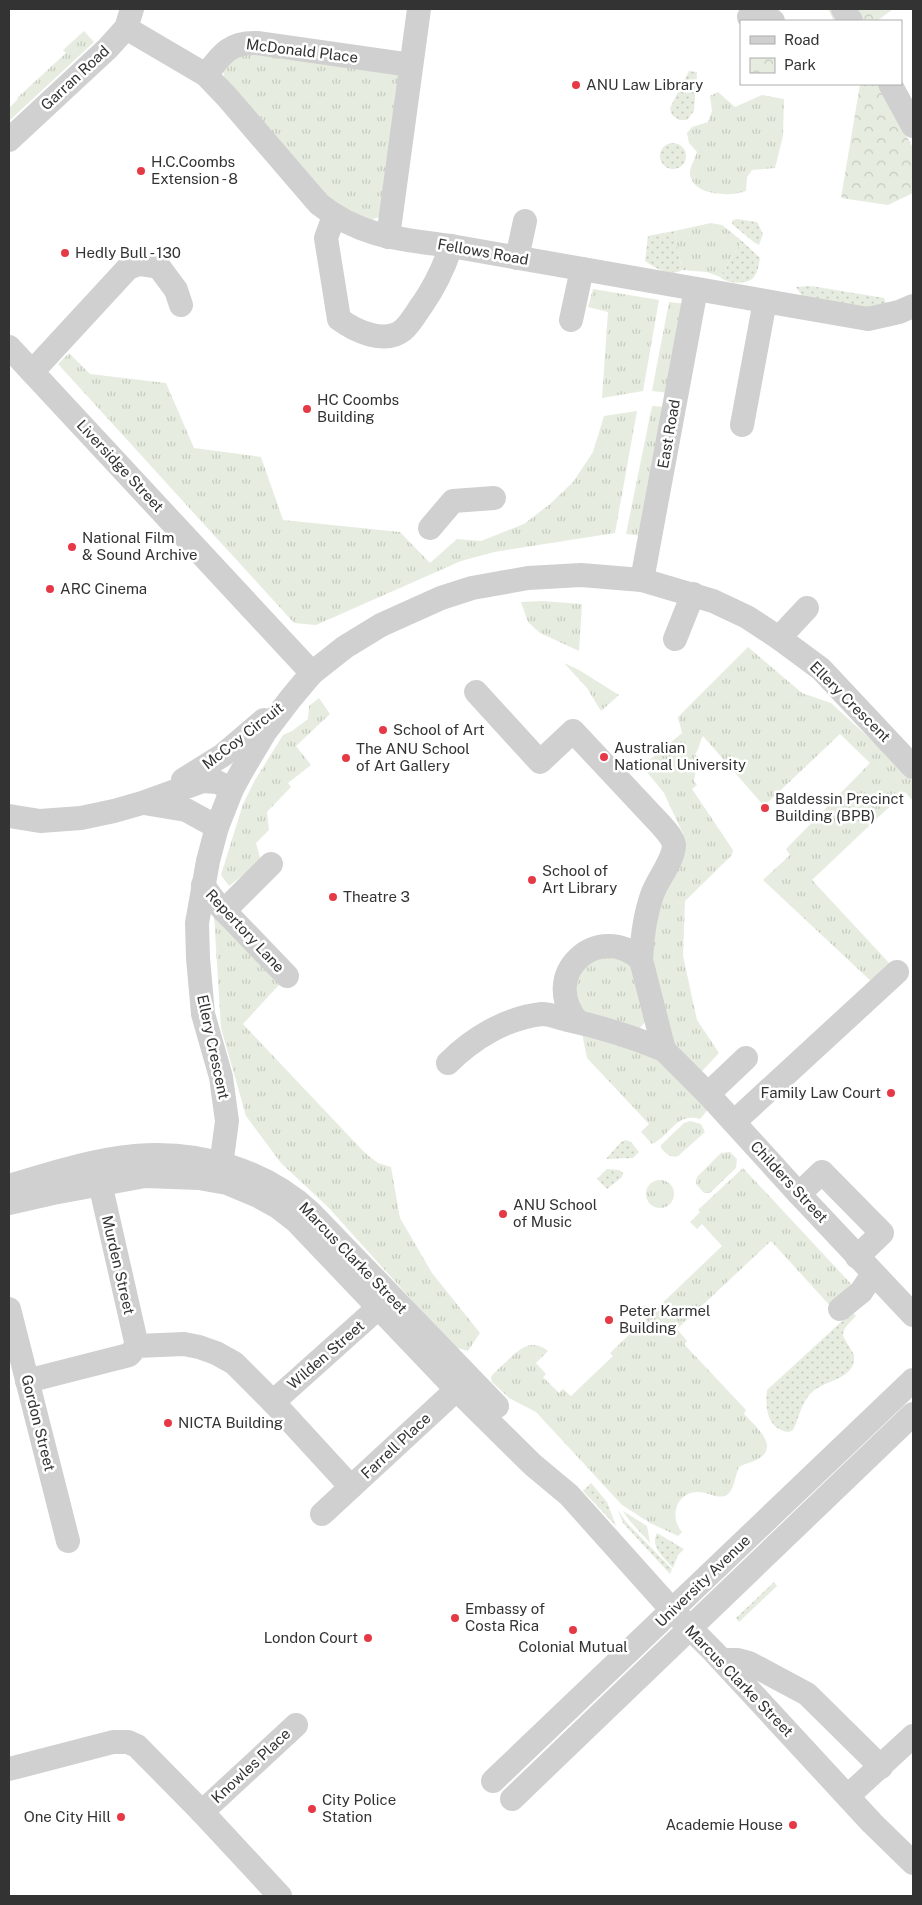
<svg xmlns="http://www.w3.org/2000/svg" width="922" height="1905" viewBox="0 0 922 1905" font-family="'Public Sans',sans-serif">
  <defs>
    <pattern id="grass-tufts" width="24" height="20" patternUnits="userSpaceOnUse" patternTransform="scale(1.25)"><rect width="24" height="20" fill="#e6ecdf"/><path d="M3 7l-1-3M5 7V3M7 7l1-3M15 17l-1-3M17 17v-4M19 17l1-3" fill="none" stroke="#c6cbc0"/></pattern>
    <pattern id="park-crowns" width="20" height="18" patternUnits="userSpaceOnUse" patternTransform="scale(1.25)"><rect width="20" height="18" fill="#e6ecdf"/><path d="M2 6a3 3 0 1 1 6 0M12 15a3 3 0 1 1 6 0" fill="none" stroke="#c6cbc0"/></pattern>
    <pattern id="garden-dots" width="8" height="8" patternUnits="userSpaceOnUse" patternTransform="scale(1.25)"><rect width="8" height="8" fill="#e6ecdf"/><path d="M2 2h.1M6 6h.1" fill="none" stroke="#c6cbc0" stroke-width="1.8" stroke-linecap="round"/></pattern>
  </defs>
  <rect width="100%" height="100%" fill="#fff"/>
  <g fill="url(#grass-tufts)">
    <polygon points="84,31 94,42 9,121 9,108 18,99 17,98 66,53 63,50"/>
    <polygon points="244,52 404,71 383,215 367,222 327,200 225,79 222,68"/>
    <path d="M718 92 735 107 762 95 784 99 783 136 775 168 752 170 747 177 746 191C731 197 694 196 690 175 689 168 695 159 697 152L689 143 687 133 692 127 708 122 712 111 710 96Z"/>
    <polygon points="711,223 722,225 742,241 720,277 707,272 682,270 674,231"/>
    <polygon points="593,289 659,300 643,391 602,398 608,312 588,307"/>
    <polygon points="669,302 686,304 669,393 652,391"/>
    <polygon points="69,353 90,374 166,383 194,448 261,457 283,520 400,532 430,563 457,539 481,541 524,524 550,504 573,482 593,452 604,416 637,411 615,533 494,552 461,561 316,625 294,623 58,364"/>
    <polygon points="652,406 668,407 643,536 626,534"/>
    <polygon points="542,601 582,604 579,651 540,633 528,622 521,602"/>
    <path d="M748 647 802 693 831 703 892 759 913 781V801L905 792 812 880 891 965 873 983 763 880 790 855 786 849 870 763 840 734 764 806 703 736C699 742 700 749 695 754L698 758 694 781 697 785 692 789 733 850 732 855 685 901 683 956 697 1020 719 1053 693 1081 654 1012 632 1037 578 1022 571 967 629 951 683 834 664 793 642 766 682 733 678 717Z"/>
    <polygon points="564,663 579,670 619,695 601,711 587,688"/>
    <polygon points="319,698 330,714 296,746 311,765 288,783 291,787 267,812 269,830 256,843 261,861 229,886 221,875 243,804 255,780 283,735 292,731 308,719 309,706"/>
    <polygon points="213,899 287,976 243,1024 365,1153 378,1163 391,1167 400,1218 432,1273 480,1333 468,1351 454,1347 328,1207 281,1163 246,1116 221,1028"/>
    <path d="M582 1033 653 1056 709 1108 700 1119C676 1112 671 1135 652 1144L641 1132 649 1124 587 1058Z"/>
    <path d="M690 1121 701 1124 705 1132 678 1156C670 1158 666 1154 661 1148V1145L684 1123Z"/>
    <polygon points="730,1152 737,1159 736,1168 710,1193 704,1193 696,1184 697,1177 721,1153"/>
    <path d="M743 1168 854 1287 832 1308 771 1241 677 1329 687 1341 684 1344 746 1410 744 1414C754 1425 781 1446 758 1459 752 1463 745 1463 739 1467 735 1475 735 1489 727 1495 718 1500 707 1491 697 1492 676 1493 669 1517 682 1532L678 1536 650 1523 622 1505 536 1412 509 1398 492 1382 491 1377C495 1371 501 1367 506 1362 518 1350 531 1337 548 1351L536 1363 546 1374 543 1377 559 1393 563 1389 571 1396 613 1356 610 1353 722 1246 702 1224 697 1229 690 1222 700 1212 698 1210Z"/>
    <circle cx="660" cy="1194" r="14"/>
    <polygon points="623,1511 647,1526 650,1543 629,1520"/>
  </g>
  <g fill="url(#park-crowns)">
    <polygon points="828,9 893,9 877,21 834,21"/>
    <polygon points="860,84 878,84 913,148 913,193 888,205 841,198"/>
  </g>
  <g fill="url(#garden-dots)">
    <polygon points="689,71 697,72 694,111 687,120 679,120 672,115 670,108"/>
    <circle cx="673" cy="156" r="13"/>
    <polygon points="737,219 757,222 763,234 759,245 755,243 732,224 733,220"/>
    <path d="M674 231 682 270C670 277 655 268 645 261L648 236Z"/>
    <path d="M742 241 760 258C759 264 758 272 754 277 748 285 727 284 720 277Z"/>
    <polygon points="811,286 884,298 887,306 867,308 802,296 796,287"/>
    <polygon points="626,1140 631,1142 639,1152 633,1158 606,1159 621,1142"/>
    <polygon points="607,1169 619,1170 623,1173 622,1177 607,1189 597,1179"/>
    <path d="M852 1312 856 1316C834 1337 845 1335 854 1355 857 1380 824 1379 810 1394 801 1404 799 1418 793 1430L789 1432C767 1430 765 1407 767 1390Z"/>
    <polygon points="591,1483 607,1502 616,1526 583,1491"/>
    <polygon points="618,1510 626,1522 672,1569 670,1574 623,1523"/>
    <path d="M657 1533 684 1549 678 1555 673 1568C664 1558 650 1547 657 1533Z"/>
    <polygon points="774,1582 777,1586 739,1622 736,1618"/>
  </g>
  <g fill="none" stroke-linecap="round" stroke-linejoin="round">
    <g stroke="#d0d0d0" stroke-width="24">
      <polyline points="843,9 851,21"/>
      <polyline points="749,17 773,21"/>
      <path d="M126 28 206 75 227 97 319 204C360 237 400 239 451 246L868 319 899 312 913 306"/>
      <path d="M206 75C221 55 229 42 257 43L411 65"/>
      <polyline points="890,84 913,126"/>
      <polyline points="9,140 108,48 126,28 132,9"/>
      <path d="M334 216 326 238 339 319C355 331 385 345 403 330 411 323 416 313 422 305 435 286 444 268 451 246"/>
      <polyline points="388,237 419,9"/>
      <polyline points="517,258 525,221"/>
      <polyline points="571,320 582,269"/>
      <polyline points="9,347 312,673"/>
      <polyline points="32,372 128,268 139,264 159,267 176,290 181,305"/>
      <polyline points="742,425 765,301"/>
      <polyline points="430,528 453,501 494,498"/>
      <polyline points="642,580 696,289"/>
      <polyline points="779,638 807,608"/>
      <polyline points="675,639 693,594"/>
      <path d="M476 692 540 762 573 731 662 826C667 832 673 838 674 845 674 860 657 880 652 895 645 915 642 938 641 960"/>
      <polyline points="183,780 223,755 264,720"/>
      <polyline points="144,803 186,810 217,827"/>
      <polyline points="9,816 40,821 81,818 114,811 142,803 203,781 217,782 232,789"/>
      <polyline points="203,885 213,899 287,976"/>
      <polyline points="224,911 271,864"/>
      <polyline points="664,1050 708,1094 799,1194 913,1315"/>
      <path d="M448 1063C473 1038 506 1018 542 1014 550 1014 560 1018 568 1020 601 1027 633 1037 664 1050L641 960C600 920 537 974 578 1022"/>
      <polyline points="708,1094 746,1058"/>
      <polyline points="734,1122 897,972"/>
      <polyline points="87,1176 94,1178 102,1192 137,1346"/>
      <polyline points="216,1180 222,1158 227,1121 221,1077 203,1014 198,958 197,923 208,861 217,827 232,789 243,769 265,732 291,698 312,673 345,647 381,625 441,598 472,588 528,578 581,575 642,580 713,601 747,617 779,638 821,669 913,767"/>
      <path d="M9 1186C50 1174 92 1160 135 1156 198 1150 265 1170 311 1213L497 1406"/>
      <polyline points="799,1194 822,1172 882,1233 857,1257"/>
      <polyline points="9,1203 53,1193 145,1176 199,1178 227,1183 258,1196 278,1207 296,1221 457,1390 533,1465 569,1495 672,1610 713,1651 872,1823 913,1863"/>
      <polyline points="9,1309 68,1541"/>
      <polyline points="840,1309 861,1292 873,1274"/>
      <polyline points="27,1381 129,1355 137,1346 184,1344 199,1347 216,1353 234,1363 273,1402 351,1487"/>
      <polyline points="273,1402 378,1308"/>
      <polyline points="322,1514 468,1379"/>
      <polyline points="722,1660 738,1660 749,1663 807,1694 881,1767"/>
      <polyline points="9,1769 113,1742 128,1742 137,1746 202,1812 280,1896"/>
      <polyline points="493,1781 913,1380"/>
      <polyline points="848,1796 913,1736"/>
      <polyline points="512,1799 913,1414"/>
      <polyline points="202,1812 296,1725"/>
    </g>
  </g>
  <g fill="#e63946" stroke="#fff" stroke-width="2">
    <circle cx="576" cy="85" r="5"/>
    <circle cx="141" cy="171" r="5"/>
    <circle cx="65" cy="253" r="5"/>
    <circle cx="307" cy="409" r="5"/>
    <circle cx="72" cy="547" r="5"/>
    <circle cx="50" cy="589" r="5"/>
    <circle cx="383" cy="730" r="5"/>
    <circle cx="604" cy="757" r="5"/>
    <circle cx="346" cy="758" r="5"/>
    <circle cx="765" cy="808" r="5"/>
    <circle cx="532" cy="880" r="5"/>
    <circle cx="333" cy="897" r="5"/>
    <circle cx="891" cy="1093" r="5"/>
    <circle cx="503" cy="1214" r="5"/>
    <circle cx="609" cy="1320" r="5"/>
    <circle cx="168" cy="1423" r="5"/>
    <circle cx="455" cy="1618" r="5"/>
    <circle cx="573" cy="1630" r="5"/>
    <circle cx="368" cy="1638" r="5"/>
    <circle cx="312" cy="1809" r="5"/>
    <circle cx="121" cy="1817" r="5"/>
    <circle cx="793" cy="1825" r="5"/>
  </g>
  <g text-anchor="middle" stroke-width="5" stroke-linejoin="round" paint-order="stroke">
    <g font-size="15" fill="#333" stroke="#fff">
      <text transform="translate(302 51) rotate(7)" y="5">McDonald Place</text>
      <text transform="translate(75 78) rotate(-43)" y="5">Garran Road</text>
      <text transform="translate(483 252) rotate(10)" y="5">Fellows Road</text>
      <text transform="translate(669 434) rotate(-80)" y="5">East Road</text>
      <text transform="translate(120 466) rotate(47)" y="5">Liversidge Street</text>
      <text transform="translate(850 702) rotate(45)" y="5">Ellery Crescent</text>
      <text transform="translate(243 736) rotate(-38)" y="5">McCoy Circuit</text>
      <text transform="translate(245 931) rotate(47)" y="5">Repertory Lane</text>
      <text transform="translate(213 1047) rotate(78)" y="5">Ellery Crescent</text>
      <text transform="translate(789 1182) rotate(47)" y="5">Childers Street</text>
      <text transform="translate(353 1258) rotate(46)" y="5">Marcus Clarke Street</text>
      <text transform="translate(118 1265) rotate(77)" y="5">Murden Street</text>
      <text transform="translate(326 1355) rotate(-41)" y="5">Wilden Street</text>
      <text transform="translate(38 1423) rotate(76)" y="5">Gordon Street</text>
      <text transform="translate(396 1446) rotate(-43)" y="5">Farrell Place</text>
      <text transform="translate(703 1581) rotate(-44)" y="5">University Avenue</text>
      <text transform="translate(739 1681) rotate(46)" y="5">Marcus Clarke Street</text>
      <text transform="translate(251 1766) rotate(-43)" y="5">Knowles Place</text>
    </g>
    <g font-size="15" fill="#333" stroke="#fff" text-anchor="start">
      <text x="586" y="90">ANU Law Library</text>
      <text x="151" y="167">H.C.Coombs<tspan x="151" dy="17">Extension - 8</tspan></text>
      <text x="75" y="258">Hedly Bull - 130</text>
      <text x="317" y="405">HC Coombs<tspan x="317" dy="17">Building</tspan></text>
      <text x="82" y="543">National Film<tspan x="82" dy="17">&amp; Sound Archive</tspan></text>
      <text x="60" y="594">ARC Cinema</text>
      <text x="393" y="735">School of Art</text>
      <text x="614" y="753">Australian<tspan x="614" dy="17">National University</tspan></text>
      <text x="356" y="754">The ANU School<tspan x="356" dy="17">of Art Gallery</tspan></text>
      <text x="775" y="804">Baldessin Precinct<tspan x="775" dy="17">Building (BPB)</tspan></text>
      <text x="542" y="876">School of<tspan x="542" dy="17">Art Library</tspan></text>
      <text x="343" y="902">Theatre 3</text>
      <text x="881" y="1098" text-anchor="end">Family Law Court</text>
      <text x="513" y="1210">ANU School<tspan x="513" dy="17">of Music</tspan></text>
      <text x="619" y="1316">Peter Karmel<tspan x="619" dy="17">Building</tspan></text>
      <text x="178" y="1428">NICTA Building</text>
      <text x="465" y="1614">Embassy of<tspan x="465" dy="17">Costa Rica</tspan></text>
      <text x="358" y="1643" text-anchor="end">London Court</text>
      <text x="573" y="1652" text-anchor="middle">Colonial Mutual</text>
      <text x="322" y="1805">City Police<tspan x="322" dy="17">Station</tspan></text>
      <text x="111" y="1822" text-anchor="end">One City Hill</text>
      <text x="783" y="1830" text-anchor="end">Academie House</text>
    </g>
  </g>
  <rect width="922" height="1905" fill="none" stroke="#333333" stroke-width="20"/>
  <rect x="740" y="20" width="162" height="65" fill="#ffffff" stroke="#adadad"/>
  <rect x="750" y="36" width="25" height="8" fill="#d0d0d0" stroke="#adadad"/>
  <text x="784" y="45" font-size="15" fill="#333333">Road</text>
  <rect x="750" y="58" width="25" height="15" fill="url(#park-crowns)" stroke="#adadad"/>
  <text x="784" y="70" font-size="15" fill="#333333">Park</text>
</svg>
